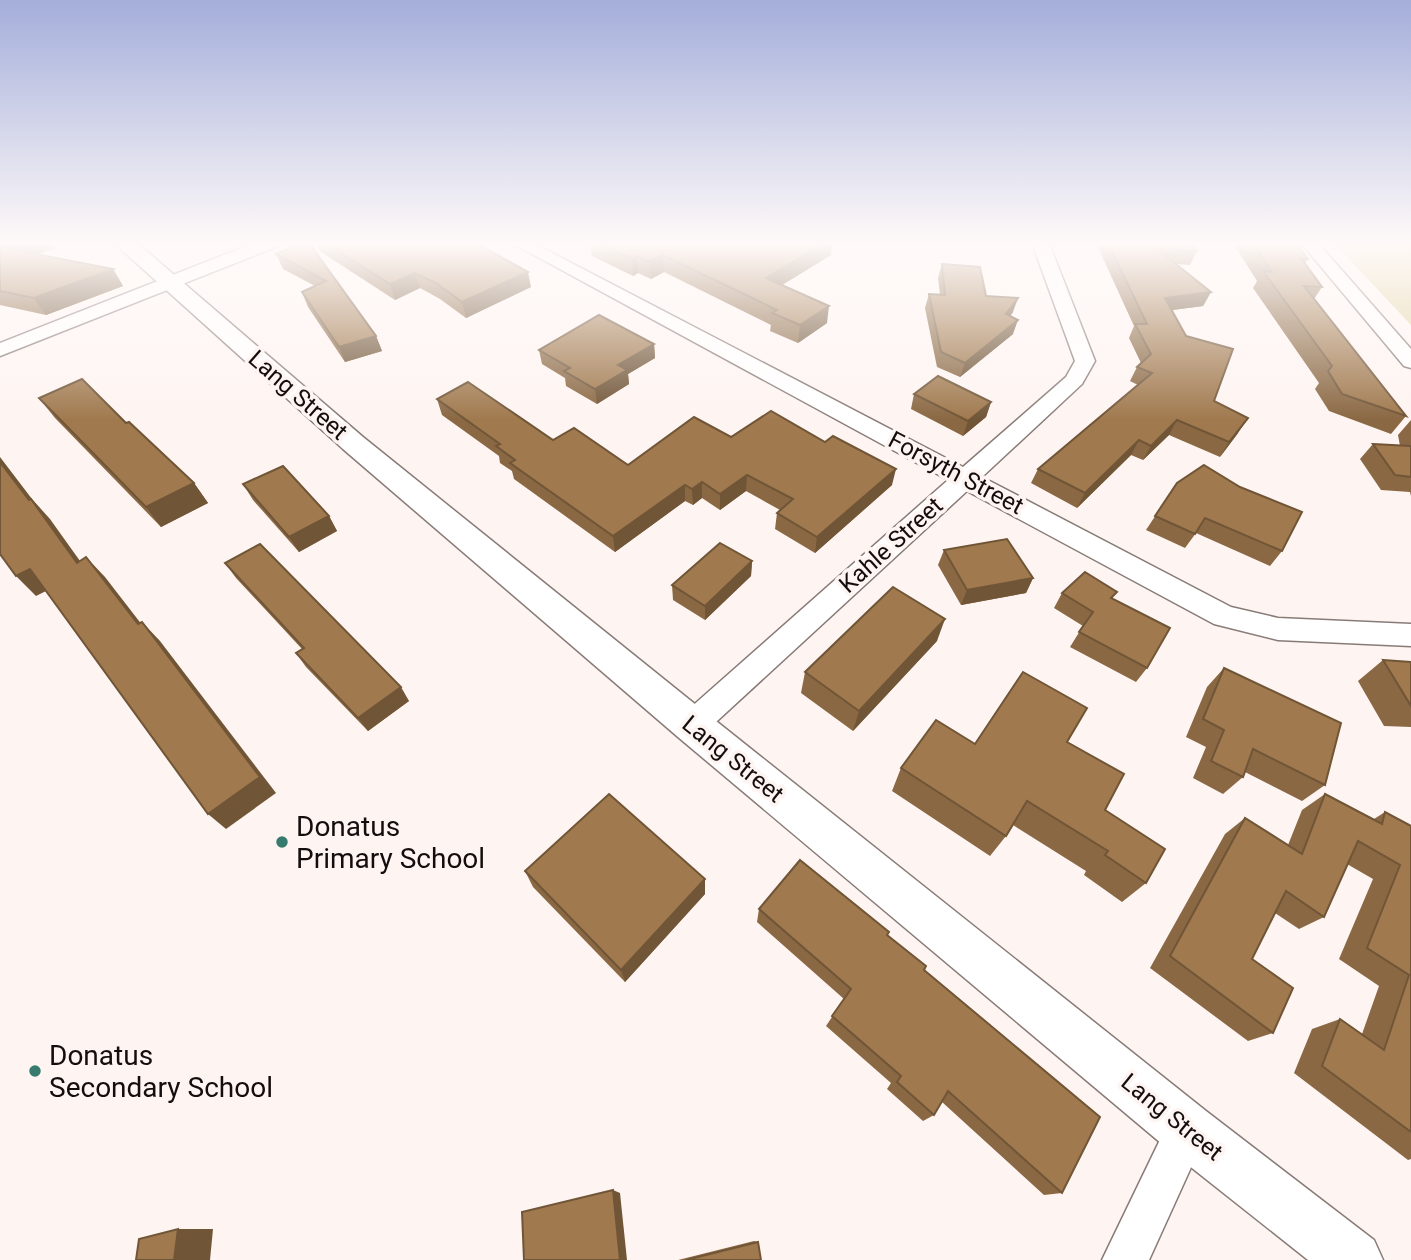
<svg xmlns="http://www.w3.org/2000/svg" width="1411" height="1260" viewBox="0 0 1411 1260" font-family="Roboto,sans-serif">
  <rect width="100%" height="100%" fill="#fef5f2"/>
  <polygon fill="#dfd4a3" points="1334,243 1411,243 1411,325"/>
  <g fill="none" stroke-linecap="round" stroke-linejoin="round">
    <defs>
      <g id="minor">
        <polygon points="254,243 278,243 276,247 0,356 0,343"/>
        <polygon points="512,243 533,243 963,467 1066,377 1075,361 1032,243 1049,243 1095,361 1082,384 982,477 1231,607 1278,618 1411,624 1411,646 1278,640 1214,624 967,491 703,734 692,738 681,734 677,725 681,716 948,480"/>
        <polygon points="1301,243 1318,243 1411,349 1411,368 1404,366"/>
        <polygon points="1187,1109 1202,1115 1208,1130 1149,1260 1102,1260 1172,1115"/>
      </g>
      <polygon id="tertiary" points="114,243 137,243 363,437 706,713 1206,1111 1374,1240 1383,1260 1308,1260 1168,1149 678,737 343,449"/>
    </defs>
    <use href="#minor" stroke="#887b77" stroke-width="3"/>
    <use href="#tertiary" stroke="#887b77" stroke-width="3"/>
    <use href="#minor" fill="#fff" fill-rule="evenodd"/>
    <use href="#tertiary" fill="#fff" fill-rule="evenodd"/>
  </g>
  <g fill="#8a6843">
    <polygon points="0,243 56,248 36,254 113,269 123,286 46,315 0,305"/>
    <polygon points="302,243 376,336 382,351 345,362 308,307 302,292 315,286 283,269 276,254"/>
    <polygon points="317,243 481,243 482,246 531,287 466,318 440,299 420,288 395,300 321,252"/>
    <polygon points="590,243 756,243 764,247 770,243 832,243 831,255 782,285 827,323 798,343 770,331 771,325 664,272 651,279 638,273 633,276 592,256"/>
    <polygon points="1096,243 1192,243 1197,251 1190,265 1176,264 1211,292 1203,306 1171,310 1214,401 1238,433 1220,457 1169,435 1143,460 1131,455 1077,508 1031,483 1038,469 1138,385 1130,381 1137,367 1141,363 1129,338 1134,326"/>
    <polygon points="1233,243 1296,243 1308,259 1305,264 1322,287 1314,299 1406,416 1391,434 1329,411 1315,389 1319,383 1253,288 1257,281"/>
    <polygon points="942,264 986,296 1013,312 1010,316 1013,334 960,377 937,367 925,308 929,294 940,295 938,278"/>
    <polygon points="654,344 655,358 628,374 629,384 597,404 566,386 565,378 542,364 539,350"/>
    <polygon points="914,394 991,402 986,417 963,436 911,409"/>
    <polygon points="39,398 126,423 194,483 208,503 161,527 55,418"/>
    <polygon points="437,399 628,465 731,437 892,485 815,553 775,529 777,513 780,510 746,491 720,510 702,498 693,505 685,501 615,552 514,479 512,471 500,463 499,456 442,415"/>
    <polygon points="1411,420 1411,496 1410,492 1381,490 1360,459 1373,444 1400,446 1398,435"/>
    <polygon points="1177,483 1282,551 1270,566 1196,533 1185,548 1146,530"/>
    <polygon points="243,484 329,516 337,531 299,552 253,500"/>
    <polygon points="944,550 1033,578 1026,593 961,605 938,565"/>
    <polygon points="752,561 751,576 705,620 673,600 672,585"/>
    <polygon points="225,563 409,701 368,731 306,667 296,653 302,649 236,578"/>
    <polygon points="1062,593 1113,599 1147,668 1136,682 1070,647 1083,626 1054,608"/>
    <polygon points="937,641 853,731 801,693 805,672"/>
    <polygon points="1383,660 1411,662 1411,727 1384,726 1358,681"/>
    <polygon points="1224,668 1325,785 1302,801 1245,772 1243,777 1223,794 1193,778 1206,747 1186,737 1207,687"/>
    <polygon points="1067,742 1146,883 1122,902 1084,875 1086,871 1013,825 1006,836 990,856 892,791 901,768 975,744"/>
    <polygon points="1325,794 1374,819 1385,812 1411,826 1411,1159 1408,1160 1294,1073 1312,1029 1340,1019 1362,1034 1379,986 1339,959 1373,879 1347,864 1324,917 1299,929 1275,913 1252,959 1273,1033 1248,1041 1150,968 1225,834 1245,818 1288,845 1302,810"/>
    <polygon points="525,871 705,879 705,894 625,982 533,887"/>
    <polygon points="759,909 887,935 924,970 1062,1193 1044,1195 942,1102 934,1115 923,1121 887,1089 891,1083 826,1026 844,999 757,922"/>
    <polygon points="754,1241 758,1242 761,1260 678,1260"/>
  </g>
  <g fill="#705537">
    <polygon points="7,243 52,243 56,248 9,264 0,251 0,246"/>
    <polygon points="824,243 832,243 831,255 764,296 766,278"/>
    <polygon points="663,255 664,272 651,279 649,262"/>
    <polygon points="637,256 638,273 633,276 632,259"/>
    <polygon points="113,269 123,286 46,315 34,298"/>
    <polygon points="528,272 531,287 466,318 462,302"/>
    <polygon points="415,273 420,288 395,300 390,284"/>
    <polygon points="1211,292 1203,306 1158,312 1165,298"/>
    <polygon points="1018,298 1013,312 1001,329 1006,314"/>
    <polygon points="829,306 827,323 798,343 800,325"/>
    <polygon points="1018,320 1013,334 960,377 965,363"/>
    <polygon points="376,336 382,351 345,362 339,347"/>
    <polygon points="654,344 655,358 628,374 629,384 597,404 595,389 618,365"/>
    <polygon points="991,402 986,417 963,436 968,421"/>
    <polygon points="1248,418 1238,433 1220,457 1229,442"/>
    <polygon points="1177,420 1169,435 1143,460 1151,446"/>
    <polygon points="1139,440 1131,455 1077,508 1085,493"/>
    <polygon points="0,457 32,499 50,519 95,582 77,563 0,462"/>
    <polygon points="896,469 892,485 815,553 817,537"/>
    <polygon points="747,475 746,491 720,510 720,494"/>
    <polygon points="702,482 702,498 693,505 692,489"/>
    <polygon points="194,483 208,503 161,527 146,507"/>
    <polygon points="685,485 685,501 615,552 613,536"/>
    <polygon points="329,516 337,531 299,552 289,537"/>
    <polygon points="86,557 105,577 156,643 138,624"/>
    <polygon points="752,561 751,576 705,620 705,606"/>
    <polygon points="30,569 50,589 36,596 16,576"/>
    <polygon points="1033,578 1026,593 961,605 967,590"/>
    <polygon points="945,619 937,641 853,731 859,711"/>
    <polygon points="142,622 160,641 276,793 226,829 208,814"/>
    <polygon points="401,687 409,701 368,731 358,718"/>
    <polygon points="705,879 705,894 625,982 621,970"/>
    <polygon points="613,1190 620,1193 627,1260 620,1260"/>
    <polygon points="178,1229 213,1229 210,1260 174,1260"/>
  </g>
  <g fill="#a0794e" stroke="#705537" stroke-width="2">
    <polygon points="302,243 309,243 376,336 339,347 302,292 326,281 276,254"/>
    <polygon points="325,243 476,243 528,272 462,302 436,283 415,273 390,284"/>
    <polygon points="598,243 756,243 764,247 770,243 824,243 766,278 829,306 800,325 772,313 777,310 663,255 649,262 637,256 632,259"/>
    <polygon points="1108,243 1192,243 1197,251 1157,249 1211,292 1165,298 1186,336 1233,349 1214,401 1248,418 1229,442 1177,420 1151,446 1139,440 1085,493 1038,469 1152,373 1137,367 1151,354 1135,324 1147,324"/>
    <polygon points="1253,243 1296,243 1308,259 1301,258 1322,287 1304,286 1406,416 1342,394 1328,371 1332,366 1263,271 1272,272"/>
    <polygon points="0,247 113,269 34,298 0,291"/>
    <polygon points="942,264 980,267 986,296 1018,298 1006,314 1018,320 965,363 941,352 929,294 945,295"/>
    <polygon points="599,315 654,344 618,365 627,370 595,389 564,371 570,368 539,350"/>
    <polygon points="938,376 991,402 968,421 914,394"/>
    <polygon points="82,379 126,423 129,422 194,483 146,507 39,398"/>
    <polygon points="468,382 553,440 574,428 628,465 694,417 731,437 771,411 825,442 833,436 896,469 817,537 777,513 793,499 747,475 720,494 702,482 692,489 685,485 613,536 510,463 515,460 496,446 500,444 437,399"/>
    <polygon points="1373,444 1411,446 1411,477 1395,475"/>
    <polygon points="0,462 29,500 31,499 77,563 86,557 138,624 142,622 260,777 208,814 30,569 16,576 0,554"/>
    <polygon points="1204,465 1240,487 1302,512 1282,551 1205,518 1195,534 1155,516 1177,483"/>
    <polygon points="283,466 329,516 289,537 243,484"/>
    <polygon points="1007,539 1033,578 967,590 944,550"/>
    <polygon points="720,543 752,561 705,606 672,585"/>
    <polygon points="260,544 401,687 358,718 296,653 304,648 225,563"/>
    <polygon points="1085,572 1117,592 1111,598 1170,628 1147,668 1079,632 1093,612 1062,593"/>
    <polygon points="893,587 945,619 859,711 805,672"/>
    <polygon points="1383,660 1411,662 1411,706"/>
    <polygon points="1224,668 1341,723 1325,785 1253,749 1243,777 1211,761 1224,730 1203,719"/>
    <polygon points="1023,672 1087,708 1067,742 1124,774 1105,810 1165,849 1146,883 1105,855 1108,851 1027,801 1006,836 901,768 936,720 975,744"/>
    <polygon points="609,794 705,879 621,970 525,871"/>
    <polygon points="1325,794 1382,824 1385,812 1411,826 1411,1132 1322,1066 1340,1019 1384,1050 1409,975 1367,948 1400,865 1358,841 1324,917 1286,891 1252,959 1293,988 1273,1033 1170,956 1245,818 1302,854"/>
    <polygon points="800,860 889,932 887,935 926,966 924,970 1100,1117 1062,1193 948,1091 934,1115 897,1082 901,1076 832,1016 851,989 759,909"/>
    <polygon points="613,1190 620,1260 524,1260 522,1212"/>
    <polygon points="178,1229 174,1260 136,1260 139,1239"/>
    <polygon points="758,1242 761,1260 686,1260"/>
  </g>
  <linearGradient id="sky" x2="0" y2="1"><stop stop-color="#a4aeda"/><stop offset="0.58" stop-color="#fffaf9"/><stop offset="1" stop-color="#fffaf9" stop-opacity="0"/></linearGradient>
  <rect width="1411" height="420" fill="url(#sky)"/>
  <g fill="#377b6e" stroke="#fef5f2" stroke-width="2.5">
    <circle cx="282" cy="842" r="7"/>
    <circle cx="35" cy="1071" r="7"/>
  </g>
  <g text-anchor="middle" stroke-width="7" stroke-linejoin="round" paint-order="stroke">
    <g font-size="24" fill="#130e0d" stroke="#fef5f2">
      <text transform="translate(298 395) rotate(41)" y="8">Lang Street</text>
      <text transform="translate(956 473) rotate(28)" y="8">Forsyth Street</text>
      <text transform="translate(891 545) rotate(-42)" y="8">Kahle Street</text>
      <text transform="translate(733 759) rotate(39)" y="8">Lang Street</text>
      <text transform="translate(1172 1117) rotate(39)" y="8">Lang Street</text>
    </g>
    <g font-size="28" fill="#130e0d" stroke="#fef5f2" text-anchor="start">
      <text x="296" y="836">Donatus<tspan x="296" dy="32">Primary School</tspan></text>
      <text x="49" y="1065">Donatus<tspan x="49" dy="32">Secondary School</tspan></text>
    </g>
  </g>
</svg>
